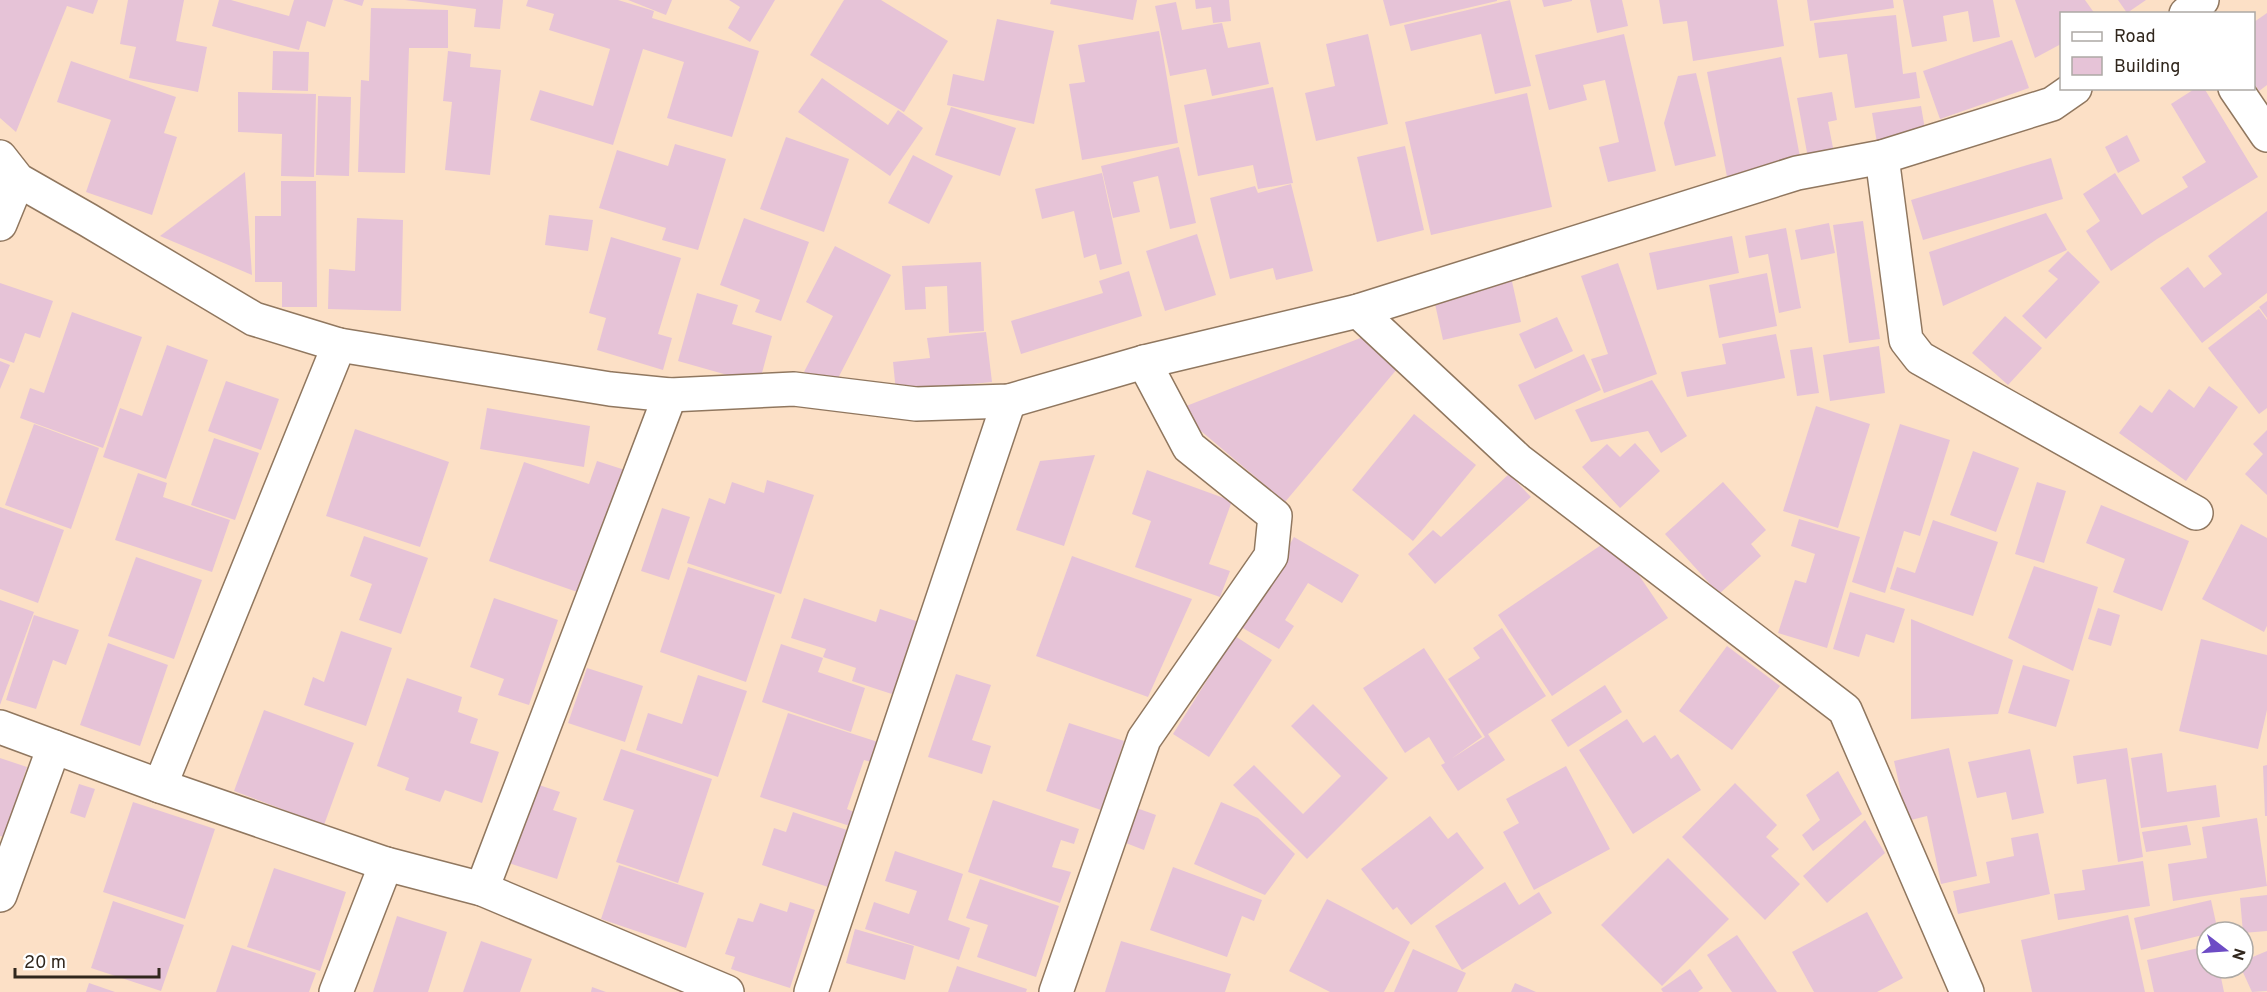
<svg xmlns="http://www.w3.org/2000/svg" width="2267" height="992" viewBox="0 0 2267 992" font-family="Overpass,sans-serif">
  <rect width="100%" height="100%" fill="#fce0c6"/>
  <g fill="#e6c3d7">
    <polygon points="0,0 98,0 93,14 67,6 16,132 0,118"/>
    <polygon points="128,0 184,0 176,41 207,47 198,92 129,78 136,47 120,44"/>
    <polygon points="219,0 231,0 289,16 294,0 333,0 325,27 307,21 299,50 212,26"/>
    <polygon points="343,0 364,0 362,6"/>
    <polygon points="405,0 503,0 500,29 474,27 476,9"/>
    <polygon points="528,0 618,0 654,11 652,18 759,51 732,137 667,118 684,62 643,49 613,145 530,120 540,90 593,106 610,49 549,30 554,14 526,6"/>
    <polygon points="628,0 672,0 666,15"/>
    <polygon points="729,0 775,0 750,42 728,28 740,7"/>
    <polygon points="844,0 881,0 948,41 904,112 810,55"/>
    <polygon points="1051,0 1137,0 1133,20 1050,4"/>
    <polygon points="1195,0 1229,0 1231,21 1213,23 1211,7 1196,9"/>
    <polygon points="1383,0 1497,0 1497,1 1390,26"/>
    <polygon points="1510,0 1531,86 1495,94 1481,34 1411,51 1404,25"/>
    <polygon points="1542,0 1572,0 1572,1 1544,7"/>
    <polygon points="1590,0 1622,0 1628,26 1597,33"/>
    <polygon points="1659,0 1777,0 1784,46 1693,61 1687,21 1663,24"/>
    <polygon points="1807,0 1893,0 1894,8 1810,21"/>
    <polygon points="1903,0 1993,0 2000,37 1973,42 1968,11 1943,16 1947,41 1912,47"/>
    <polygon points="2015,0 2085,0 2095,14 2061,14 2061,44 2035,58"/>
    <polygon points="2118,0 2146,0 2127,13"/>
    <polygon points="1176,2 1182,30 1222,23 1228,48 1260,42 1269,84 1212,96 1206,69 1170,76 1155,6"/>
    <polygon points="371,8 448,10 448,48 409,48 405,173 358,172 361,80 369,81"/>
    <polygon points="2267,13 2267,85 2259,91 2254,83 2254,22"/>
    <polygon points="1896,15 1903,74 1916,72 1920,98 1855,108 1847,54 1819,58 1814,23"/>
    <polygon points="997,19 1054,31 1034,124 947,105 953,74 984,81"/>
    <polygon points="1159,31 1178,143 1082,160 1069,84 1085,82 1078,45"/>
    <polygon points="1368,34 1388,124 1316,141 1305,93 1335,86 1326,44"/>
    <polygon points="1624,34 1656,171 1608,182 1599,147 1619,142 1605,80 1583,85 1587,100 1549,110 1535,55"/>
    <polygon points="2012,40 2029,88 1940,119 1923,71"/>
    <polygon points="273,51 309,52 308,91 272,90"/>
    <polygon points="448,51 471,54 470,67 501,70 490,175 445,170 452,102 443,101"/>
    <polygon points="1781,57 1801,162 1727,177 1707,72"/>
    <polygon points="71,61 176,97 164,133 177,137 152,215 86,192 111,120 57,102"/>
    <polygon points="1696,73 1716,156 1675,166 1664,123 1678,76"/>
    <polygon points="822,78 888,125 898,110 923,128 890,176 798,112"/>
    <polygon points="1273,87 1293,183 1258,189 1253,165 1198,176 1184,105"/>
    <polygon points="2196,88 2204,88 2258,177 2157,239 2111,271 2086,231 2100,221 2083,194 2115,173 2142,215 2188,187 2182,177 2206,162 2171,104"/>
    <polygon points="238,92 316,94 314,177 281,176 282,134 238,132"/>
    <polygon points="1832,92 1837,120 1828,122 1834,153 1808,158 1797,98"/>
    <polygon points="1527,93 1552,207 1431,235 1405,122"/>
    <polygon points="318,96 351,97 349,176 316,175"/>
    <polygon points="1921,106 1926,135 1877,143 1872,113"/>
    <polygon points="951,107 1016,128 1000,176 935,155"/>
    <polygon points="2127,135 2140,161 2118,173 2105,147"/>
    <polygon points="786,137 849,159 824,232 760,209"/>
    <polygon points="675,144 726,159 698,250 662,240 666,228 599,208 617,150 668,166"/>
    <polygon points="1405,146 1424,230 1377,242 1357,157"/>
    <polygon points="1179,147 1196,223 1170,229 1158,176 1133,182 1140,212 1113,218 1101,166"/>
    <polygon points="913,155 953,176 929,224 888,203"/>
    <polygon points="2051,158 2063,199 1923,240 1911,200"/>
    <polygon points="245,172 252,275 160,236"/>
    <polygon points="1102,173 1122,264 1100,270 1096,254 1084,258 1074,211 1042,219 1035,189"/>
    <polygon points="281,181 316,181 317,307 282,307 282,282 255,282 255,216 281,216"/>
    <polygon points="1291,184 1313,271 1276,280 1273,268 1230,279 1210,198 1255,186 1258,193"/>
    <polygon points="2267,211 2267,293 2202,343 2160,288 2188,267 2204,288 2222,274 2208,256"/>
    <polygon points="2046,213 2067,250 1943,306 1929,252"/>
    <polygon points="549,215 593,220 588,251 545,245"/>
    <polygon points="357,218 403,220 401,311 328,309 329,269 355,271"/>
    <polygon points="744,218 809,242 781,321 755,312 760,300 720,285"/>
    <polygon points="1863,221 1880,339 1849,343 1833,225"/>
    <polygon points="1829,223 1835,253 1801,260 1795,230"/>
    <polygon points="1786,228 1801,308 1779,313 1768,254 1749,258 1745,236"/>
    <polygon points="1197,234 1216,295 1165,311 1146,251"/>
    <polygon points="1732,236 1739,273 1657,290 1649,253"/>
    <polygon points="611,237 681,258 658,334 672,338 663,370 597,350 606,318 589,313"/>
    <polygon points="835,246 891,275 833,388 804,372 833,316 806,302"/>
    <polygon points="2068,251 2100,282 2046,339 2022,316 2058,279 2048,271"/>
    <polygon points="981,262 984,331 949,333 947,286 925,287 926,309 905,310 902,266"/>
    <polygon points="1618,263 1657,374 1604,393 1591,359 1608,354 1581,276"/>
    <polygon points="1129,271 1142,316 1021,354 1011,321 1103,293 1099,281"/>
    <polygon points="1767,273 1777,326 1719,338 1709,285"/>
    <polygon points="1511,277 1521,322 1443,340 1433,295"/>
    <polygon points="0,283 53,301 40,338 25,333 14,363 0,358"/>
    <polygon points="697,293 738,305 732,324 772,336 759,384 678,361"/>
    <polygon points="2267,301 2267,318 2259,307"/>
    <polygon points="2259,309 2267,320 2267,408 2259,414 2208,348"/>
    <polygon points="72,312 142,337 103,448 20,418 30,388 44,393"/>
    <polygon points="2005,316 2042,348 2008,385 1972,353"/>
    <polygon points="1557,317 1573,351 1535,369 1519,334"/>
    <polygon points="986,332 992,382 896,392 893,362 930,358 927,338"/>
    <polygon points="1776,334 1785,378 1687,397 1681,372 1726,364 1722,344"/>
    <polygon points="1363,337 1397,369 1285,502 1176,410"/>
    <polygon points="167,345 208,360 166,479 103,457 120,408 142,416"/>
    <polygon points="1879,346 1885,393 1830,401 1823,355"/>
    <polygon points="1812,347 1819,393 1797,396 1790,350"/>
    <polygon points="1584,354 1601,390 1535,420 1518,385"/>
    <polygon points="0,361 10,365 0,389"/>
    <polygon points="1652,380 1687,436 1661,453 1648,431 1591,442 1575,410"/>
    <polygon points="226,381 279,399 261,450 208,431"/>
    <polygon points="2209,386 2238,407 2186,481 2119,433 2140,405 2152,413 2169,389 2194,408"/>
    <polygon points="1816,406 1870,424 1838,528 1783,511"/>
    <polygon points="487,408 590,426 584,467 480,449"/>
    <polygon points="1414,414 1476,465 1413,541 1352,490"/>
    <polygon points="34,424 99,448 71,529 5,505"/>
    <polygon points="1900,424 1950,440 1920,536 1904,531 1885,593 1852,582"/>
    <polygon points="355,429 449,462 420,547 326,516"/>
    <polygon points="2267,430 2267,495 2245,474 2263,454 2253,444"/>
    <polygon points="214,438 259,453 235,520 191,505"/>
    <polygon points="1635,443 1660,471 1620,508 1582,467 1607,444 1620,457"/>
    <polygon points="1973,451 2019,468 1996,532 1950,515"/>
    <polygon points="1095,455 1064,546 1016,530 1040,461"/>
    <polygon points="597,461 625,470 583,594 489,561 524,462 589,484"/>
    <polygon points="1147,470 1232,501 1209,564 1230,571 1220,597 1135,567 1151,521 1132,514"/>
    <polygon points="138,473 167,483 163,497 230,520 212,572 115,540"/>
    <polygon points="1509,474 1531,497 1435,584 1408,554 1433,530 1441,537"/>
    <polygon points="767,480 814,495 781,594 687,563 709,498 725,504 732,482 764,493"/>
    <polygon points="1723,482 1766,530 1751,544 1761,556 1719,594 1665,534"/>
    <polygon points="2037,482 2066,491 2044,563 2015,554"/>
    <polygon points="2101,505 2189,541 2162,611 2113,592 2125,559 2086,543"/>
    <polygon points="0,507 64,530 38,603 0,589"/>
    <polygon points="662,508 690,517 669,580 641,571"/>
    <polygon points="1799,519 1860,537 1827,648 1778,633 1795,580 1806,583 1815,554 1791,546"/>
    <polygon points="1933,520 1998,542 1973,616 1890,589 1897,567 1915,573"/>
    <polygon points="2241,524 2267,538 2267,626 2264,632 2202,599"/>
    <polygon points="364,536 428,558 401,634 359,620 372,584 350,576"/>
    <polygon points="1294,537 1359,575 1342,603 1308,583 1285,620 1294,626 1279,649 1241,627"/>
    <polygon points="1613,537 1668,618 1552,696 1498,615"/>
    <polygon points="1072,556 1192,599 1148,697 1036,656"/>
    <polygon points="136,557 202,580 174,659 108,636"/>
    <polygon points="2034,566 2098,587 2073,671 2008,638"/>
    <polygon points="688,567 775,595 746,682 660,652"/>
    <polygon points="1850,592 1905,609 1894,643 1866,634 1859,657 1833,649"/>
    <polygon points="494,598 558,620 529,705 498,695 504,679 470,667"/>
    <polygon points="804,598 876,622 880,609 925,624 901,697 852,681 856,668 823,657 826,649 791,638"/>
    <polygon points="0,600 34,612 0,705"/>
    <polygon points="2098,608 2120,615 2111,646 2088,639"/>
    <polygon points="34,615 79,630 66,665 53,660 36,709 6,700"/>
    <polygon points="1911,619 2013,660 1998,714 1911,719"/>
    <polygon points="1502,628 1546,696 1488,734 1505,760 1458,791 1441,765 1445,763 1429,737 1405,753 1363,688 1424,648 1482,737 1451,759 1485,737 1448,679 1480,658 1473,648"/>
    <polygon points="341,631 392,648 366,726 304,705 313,677 324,682"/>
    <polygon points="1235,636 1272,660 1209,757 1173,734"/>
    <polygon points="2201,639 2267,655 2267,710 2258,749 2179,731"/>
    <polygon points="108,643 168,665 140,746 80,725"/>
    <polygon points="781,644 823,658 818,672 865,688 851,732 762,702"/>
    <polygon points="1727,646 1780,686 1732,750 1679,711"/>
    <polygon points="2023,665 2070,680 2056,727 2008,713"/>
    <polygon points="587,668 643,686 625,742 568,723"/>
    <polygon points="956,674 991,685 972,740 991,746 982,774 928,757"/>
    <polygon points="698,675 747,691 718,777 636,750 648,713 682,724"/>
    <polygon points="407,678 462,697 458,712 478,719 470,743 499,752 482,803 445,790 440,802 405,790 409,778 377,766"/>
    <polygon points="1605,685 1622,712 1568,747 1551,720"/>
    <polygon points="1313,704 1388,778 1307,859 1233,785 1254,765 1303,814 1341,776 1291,726"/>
    <polygon points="264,710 354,743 324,825 234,791"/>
    <polygon points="788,713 878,742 871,762 864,760 847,809 854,812 850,826 760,797"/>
    <polygon points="1627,719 1643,743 1655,735 1671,759 1678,754 1701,790 1633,834 1579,750"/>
    <polygon points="1069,723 1124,741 1101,810 1046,791"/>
    <polygon points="1949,748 1977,876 1941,884 1927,816 1907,821 1894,761"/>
    <polygon points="2127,748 2143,857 2118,862 2106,779 2077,784 2073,756"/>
    <polygon points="621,749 712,779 678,883 616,862 634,810 603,800"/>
    <polygon points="2030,749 2044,813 2012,820 2006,792 1977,798 1968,762"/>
    <polygon points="2162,753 2167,792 2216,785 2220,817 2141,828 2131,758"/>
    <polygon points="0,758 27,767 4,837 0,836"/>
    <polygon points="2267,765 2267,816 2265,816 2263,766"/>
    <polygon points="1566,766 1610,849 1534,890 1503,832 1519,823 1506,799"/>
    <polygon points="1838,771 1862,814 1813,851 1802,835 1820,820 1806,795"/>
    <polygon points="533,783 560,792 553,810 577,818 557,879 506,862"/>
    <polygon points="1735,783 1777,825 1766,837 1779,849 1771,856 1800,884 1765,920 1682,837"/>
    <polygon points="79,784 95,789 85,818 70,813"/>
    <polygon points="993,800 1079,829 1074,844 1061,840 1052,867 1071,872 1060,903 968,872"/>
    <polygon points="133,802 215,829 185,919 103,892"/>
    <polygon points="1221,802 1258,818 1295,854 1265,895 1194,864"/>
    <polygon points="1131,806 1156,815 1144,850 1118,840"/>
    <polygon points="793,812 847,830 828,887 762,865 774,828 786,832"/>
    <polygon points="1430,816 1448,839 1457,832 1484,868 1411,925 1397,907 1393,910 1361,869"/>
    <polygon points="2257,818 2267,886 2173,901 2168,864 2207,858 2202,827"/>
    <polygon points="1865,820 1885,853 1827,903 1803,876"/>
    <polygon points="2187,825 2191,845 2146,852 2142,832"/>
    <polygon points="2038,833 2050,894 1958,914 1953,891 1990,883 1986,862 2014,856 2011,838"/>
    <polygon points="895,851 963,874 948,920 970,928 959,960 865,929 874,902 909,914 917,891 885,881"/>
    <polygon points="1668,858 1729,919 1662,986 1601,925"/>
    <polygon points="2143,861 2150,906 2058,920 2054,894 2085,890 2082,870"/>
    <polygon points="619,865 704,893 686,948 601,919"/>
    <polygon points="1173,867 1262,900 1254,921 1242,916 1227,957 1150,930"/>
    <polygon points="274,868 346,892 320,971 247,947"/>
    <polygon points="980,879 1059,906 1036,977 977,957 988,925 966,918"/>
    <polygon points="1505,882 1519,905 1539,892 1552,913 1462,970 1435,926"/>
    <polygon points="2267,895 2267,931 2243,933 2240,898"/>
    <polygon points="1327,899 1410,942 1384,992 1330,992 1289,971"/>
    <polygon points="2211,900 2218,932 2207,932 2207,934 2141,950 2134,918"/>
    <polygon points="113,901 184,925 161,991 91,968"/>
    <polygon points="790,902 815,910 790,988 731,969 735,957 725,954 738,918 753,922 760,903 787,912"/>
    <polygon points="1867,912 1903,978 1877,992 1814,992 1792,952"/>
    <polygon points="2128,915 2145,992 2032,992 2021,940"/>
    <polygon points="397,916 447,932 428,992 373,992"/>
    <polygon points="855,929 914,946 905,980 846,963"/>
    <polygon points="1737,935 1777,992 1732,992 1707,955"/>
    <polygon points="481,941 532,959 520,992 463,992"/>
    <polygon points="1121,941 1231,974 1225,992 1105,992"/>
    <polygon points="232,945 316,973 309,992 216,992"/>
    <polygon points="2207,946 2207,968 2219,968 2224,992 2154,992 2147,960"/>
    <polygon points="1413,949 1466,973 1457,992 1394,992"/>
    <polygon points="2267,951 2267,991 2252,992 2241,968 2243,968 2243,961"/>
    <polygon points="957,966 1027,989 1026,992 948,992"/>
    <polygon points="1690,969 1703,988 1698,992 1663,992 1661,989"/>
    <polygon points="89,983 115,992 86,992"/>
    <polygon points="1515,983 1536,992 1511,992"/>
    <polygon points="592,987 606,992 591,992"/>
  </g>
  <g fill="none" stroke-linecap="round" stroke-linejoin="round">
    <defs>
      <g id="street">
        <polyline points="2235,88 2267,135"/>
        <polyline points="1882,157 1906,340 1920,358 2196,513"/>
        <polyline points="0,224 18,180"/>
        <polyline points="1358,311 1518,460 1845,710 1967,992"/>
        <polyline points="0,727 160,786 386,864 482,889 727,992"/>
        <polyline points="160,786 339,345"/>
        <polyline points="482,889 670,395"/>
        <polyline points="0,895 54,747"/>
        <polyline points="336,992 386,864"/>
        <polyline points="811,992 1009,401"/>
        <polyline points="1056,992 1144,739 1271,556 1275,516 1189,447 1144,362"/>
      </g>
      <g id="secondary">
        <polyline points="2186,14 2202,0"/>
        <polyline points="0,157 18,180 88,220 254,319 339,345 610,389 670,395 794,389 916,404 1009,401 1144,362 1358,311 1797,173 1882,157 2052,104 2075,88"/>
      </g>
    </defs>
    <use href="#street" stroke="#90775f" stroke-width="36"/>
    <use href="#secondary" stroke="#90775f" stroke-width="36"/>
    <use href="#street" stroke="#fff" stroke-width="33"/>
    <use href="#secondary" stroke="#fff" stroke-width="33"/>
  </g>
  <rect x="2060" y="12" width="195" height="78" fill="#ffffff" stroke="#ada9a5" stroke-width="1.5"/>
  <rect x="2072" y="32" width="30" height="9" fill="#ffffff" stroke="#ada9a5" stroke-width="1.5"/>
  <text x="2114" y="42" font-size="18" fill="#31271d">Road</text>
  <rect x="2072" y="57" width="30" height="18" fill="#e6c3d7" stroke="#ada9a5" stroke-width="1.5"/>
  <text x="2114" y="72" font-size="18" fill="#31271d">Building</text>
  <g transform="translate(2225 950) rotate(107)"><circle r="28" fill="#ffffff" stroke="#ada9a5" stroke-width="1.5"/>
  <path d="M0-4.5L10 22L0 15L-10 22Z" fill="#6d4cc5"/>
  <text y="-9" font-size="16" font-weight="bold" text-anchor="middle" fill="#31271d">N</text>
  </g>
  <path d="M15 968v9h144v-9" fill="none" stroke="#31271d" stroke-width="3"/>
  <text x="24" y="968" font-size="18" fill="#31271d" stroke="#ffffff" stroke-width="4.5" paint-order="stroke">20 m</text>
</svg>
